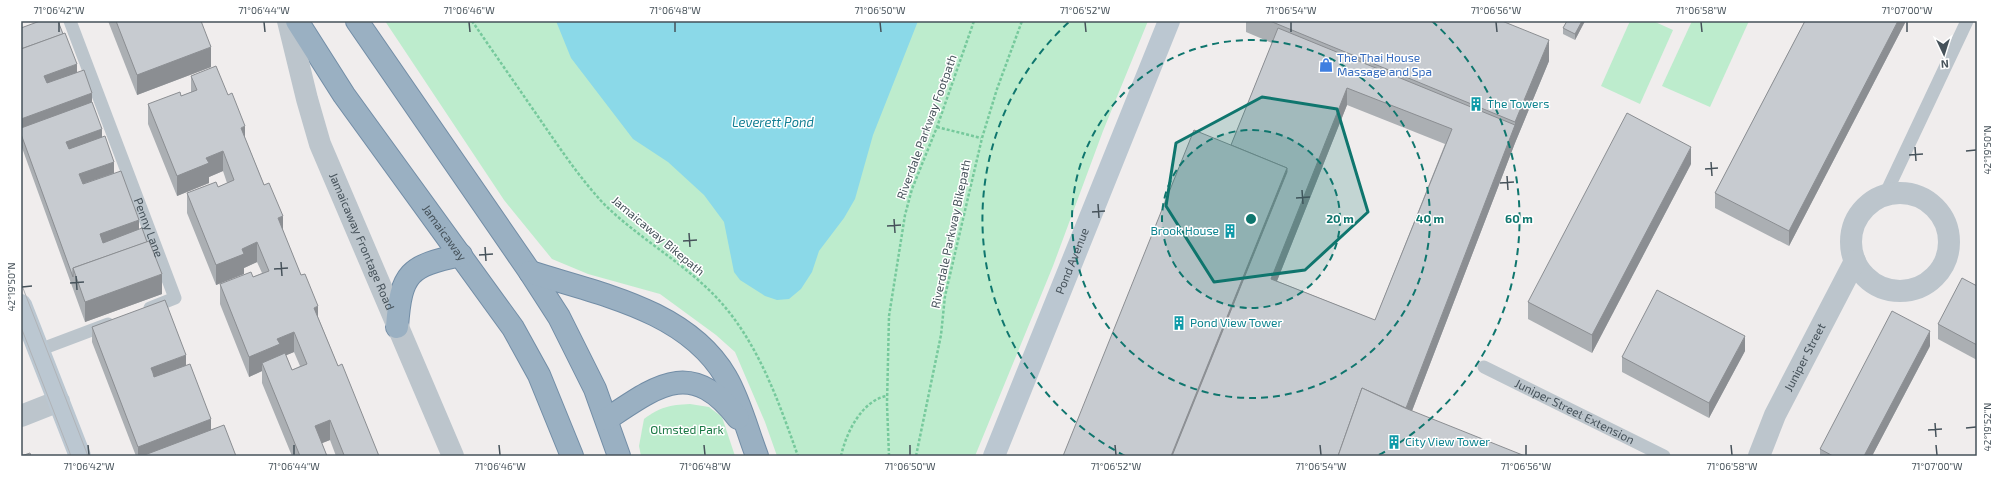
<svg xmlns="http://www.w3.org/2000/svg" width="1998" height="477" viewBox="0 0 1998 477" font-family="'Exo 2',sans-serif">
  <rect width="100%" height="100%" fill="#f0eded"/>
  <g fill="#bdeccd">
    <polygon points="385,21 1148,21 1103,131 1053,266 975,456 777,456 765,422 735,352 716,335 660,294 588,274 552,259 504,200"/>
    <polygon points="1630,21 1653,21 1673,30 1640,104 1601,86"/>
    <polygon points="1692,21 1749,21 1710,107 1662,86"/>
    <path d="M690 404 709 407 722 417 735 456H641L639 446 644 419C660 407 669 405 690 404Z"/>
  </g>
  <polygon fill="#8bd9e8" points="556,21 918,21 873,135 855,199 844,218 819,251 812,272 801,289 789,299 777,300 765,296 740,280 734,272 724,222 704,195 668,162 633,139 571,58"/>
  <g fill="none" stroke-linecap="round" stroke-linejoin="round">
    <defs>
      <g id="trunk">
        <path id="s6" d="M297 21 344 95 513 328 539 375 572 456"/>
        <polyline points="357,21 530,272 559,317 595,389 619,456"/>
        <path d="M530 272C599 294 687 310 726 377 740 401 747 430 757 456"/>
        <path d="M397 327C401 272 409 266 461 255"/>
        <path d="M607 419C658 385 692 358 738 418"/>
      </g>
    </defs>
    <use href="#trunk" stroke="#728da6" stroke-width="24"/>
    <g stroke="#76c99c" stroke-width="2.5" stroke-dasharray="3 2" stroke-linecap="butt">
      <path d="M472 21C494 53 517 86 539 118 559 147 579 177 603 203 638 238 683 262 717 298 758 342 778 400 798 456"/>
      <polyline points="937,127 981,138"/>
      <path d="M841 456C846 433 862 400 887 396"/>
      <polyline points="889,456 887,404 889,316 905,215 912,189 937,127 974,21"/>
      <polyline points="916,456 941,335 945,296 982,138 997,89 1022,21"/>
    </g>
    <g stroke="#bcc5cc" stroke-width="13">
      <path id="s1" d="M70 21 175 298 150 308"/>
      <polyline points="1885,195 1967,21"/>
      <polyline points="39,350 108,324"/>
      <path id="s2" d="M1484 367 1664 456"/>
    </g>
    <g stroke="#bcc5cc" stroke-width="22">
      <path id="s3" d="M288 21 307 99 320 144 453 456"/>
      <circle cx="1900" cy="242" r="49"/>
      <polyline points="21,416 59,401"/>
      <path id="s4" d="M1759 456 1775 415 1855 261"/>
    </g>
    <g stroke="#bbc7d1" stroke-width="22">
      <polyline points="21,305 80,456"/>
      <path id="s5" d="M994 456 1169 21"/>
    </g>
    <use href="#trunk" stroke="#9ab0c2" stroke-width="22"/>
    <g stroke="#b0b3b7" stroke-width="1">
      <polyline points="21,283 88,456"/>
      <polyline points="21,327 71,456"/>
    </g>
  </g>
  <g fill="#abafb3" fill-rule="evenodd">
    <polygon points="108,21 201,21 211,67 137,95"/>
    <path d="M1246 21H1502L1549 61 1515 143 1412 411 1063 456 1231 145 1272 43 1246 32ZM1347 105 1445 144 1375 320 1277 281Z"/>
    <polygon points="1567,21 1585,21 1575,40 1563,34 1563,28"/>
    <polygon points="1805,21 1906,21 1789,246 1715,208 1715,193"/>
    <polygon points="21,28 77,72 92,102 102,137 114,173 139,230 162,294 85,322 21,145"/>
    <path d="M191 76 245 138 338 366 379 456H336L330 440 322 443 327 456H292L262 383V371L249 377 220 304V284L253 277 262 273 257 262 244 268V274L216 285 187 213V193L218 187 227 183 223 171 209 177V183L177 196 148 124V104L181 96 191 92ZM294 352 300 366 292 370 286 355Z"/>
    <polygon points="1691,164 1592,353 1528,319 1528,302"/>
    <polygon points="1977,173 1977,191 1976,190 1976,175"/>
    <polygon points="1977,286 1977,360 1938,339 1938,324"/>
    <polygon points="92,327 186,366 211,430 236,456 136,456 92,342"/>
    <polygon points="1930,346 1872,456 1820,456 1820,449"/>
    <polygon points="1745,351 1709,418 1622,372 1622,357"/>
  </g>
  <g fill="#8b8e92">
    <polygon points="1582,21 1585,21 1575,40 1575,34"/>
    <polygon points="1898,21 1906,21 1789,246 1789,231"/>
    <polygon points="1549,40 1549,61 1515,143 1405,429 1405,411 1515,125 1515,122"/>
    <polygon points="211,47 211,67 137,95 137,75"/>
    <polygon points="77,64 77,84 44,96 44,76"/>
    <polygon points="1347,88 1347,105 1271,296 1271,279"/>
    <polygon points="92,93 92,113 21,134 21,119"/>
    <polygon points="245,126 245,146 241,128"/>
    <polygon points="102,129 102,140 66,153 66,142"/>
    <polygon points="1691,147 1691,164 1592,353 1592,335"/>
    <polygon points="223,151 223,171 209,177 209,183 177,196 177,176 206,158"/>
    <polygon points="114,162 114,173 79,185 79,174"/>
    <polygon points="1287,168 1287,190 1179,456 1171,456"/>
    <polygon points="283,216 283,236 278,218"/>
    <polygon points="139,220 139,231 100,246 100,234"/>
    <polygon points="257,242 257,262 244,268 244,274 216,285 216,265 242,249"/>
    <polygon points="162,274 162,294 85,322 85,302"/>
    <polygon points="318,306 318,327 314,308"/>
    <polygon points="1930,331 1930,346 1872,456 1864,456"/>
    <polygon points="294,332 294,352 280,358 262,363 262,371 249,377 249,357 277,339"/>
    <polygon points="1745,336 1745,351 1709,418 1709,403"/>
    <polygon points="186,355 186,370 151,383 151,368"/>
    <polygon points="211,419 211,434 153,456 138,456 138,447"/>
    <polygon points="330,420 330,440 315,446 315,426"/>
  </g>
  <g fill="#c7cbd0" stroke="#8b8e92" fill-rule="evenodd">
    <polygon points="40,21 58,21 63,34 21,49 21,28"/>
    <polygon points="116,21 201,21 211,47 137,75"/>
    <polygon points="1270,21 1502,21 1549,40 1515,122"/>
    <polygon points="1567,21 1582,21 1575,34 1563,28"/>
    <polygon points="1805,21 1898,21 1789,231 1715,193"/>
    <path d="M1278 28 1515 125 1406 408 1362 388 1338 456H1172L1287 172V168L1231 145ZM1347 88 1452 129 1375 320 1271 279Z"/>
    <polygon points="65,33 77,64 44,76 47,83 84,70 92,93 21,119 21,49"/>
    <polygon points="216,66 228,95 232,93 245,126 241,128 264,185 269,183 283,216 278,218 301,275 305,274 318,306 314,308 338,366 342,364 379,456 342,456 344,455 330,420 315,426 327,456 300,456 262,363 285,353 292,370 307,364 294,332 277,339 280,344 249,357 220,284 251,272 253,277 269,271 257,242 242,249 244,254 216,265 187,193 216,182 218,187 234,180 223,151 206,158 209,163 177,176 148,104 180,92 181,96 197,90 191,76"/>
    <polygon points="92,102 102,129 66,142 69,149 105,136 114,162 79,174 83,184 121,171 139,220 100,234 103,243 142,228 147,242 73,268 73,277 21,134 21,128"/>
    <polygon points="1627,113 1691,147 1592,335 1528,302"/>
    <polygon points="1194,130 1287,168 1171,456 1063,456"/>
    <polygon points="149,241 162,274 85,302 73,268"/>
    <polygon points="1962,278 1977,286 1977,345 1938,324"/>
    <polygon points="1657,290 1745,336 1709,403 1622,357"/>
    <polygon points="165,300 186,355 151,368 153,373 154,377 190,364 211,419 138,447 92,327"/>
    <polygon points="1892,311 1930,331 1864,456 1833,456 1820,449"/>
    <polygon points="1362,388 1405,408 1525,456 1338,456"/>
    <polygon points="224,425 236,456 142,456"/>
    <polygon points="30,453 31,456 21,456"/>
  </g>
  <path fill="#0f766e" fill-opacity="0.2" stroke="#0f766e" stroke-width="3" stroke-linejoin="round" d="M1262 97 1337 109 1368 212 1305 270 1214 282 1166 206 1176 143Z"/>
  <path fill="none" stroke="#46525a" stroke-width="1.5" d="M59 22V32M264 22 265 32M469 22 470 32M675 22V32M880 22 881 32M1085 22 1086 32M1291 22V32M1496 22 1497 32M1701 22 1702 32M1907 22V32M1915 147 1916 161M1966 151 1976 150M1909 155 1923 154M1711 162 1712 176M1705 169 1718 168M1507 176 1508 190M1500 183 1514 182M1302 190 1303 204M1296 198 1310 197M1098 204 1099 218M1092 212 1105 211M894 219 895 233M887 226 901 225M689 233 690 247M683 241 697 240M485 247 486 261M479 255 493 254M281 262 282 276M274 269 288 268M76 276 77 290M70 283 84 282M22 287 32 286M1935 423 1936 437M1966 428 1976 427M1928 430 1942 429M88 445 89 455M294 445V455M499 445 500 455M704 445 705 455M910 445V455M1115 445 1116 455M1320 445 1321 455M1526 445V455M1731 445 1732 455M1936 445 1937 455"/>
  <circle cx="1251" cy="219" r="89" fill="#0f766e" fill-opacity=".12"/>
  <g fill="none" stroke="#0f766e" stroke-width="2" stroke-dasharray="7 5">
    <circle cx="1251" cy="219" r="89"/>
    <circle cx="1251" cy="219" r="179"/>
    <path d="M1125 456A268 268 0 0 1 1070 21M1432 21A268 268 0 0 1 1377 456"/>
  </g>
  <defs>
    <symbol id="shop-bare" viewBox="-9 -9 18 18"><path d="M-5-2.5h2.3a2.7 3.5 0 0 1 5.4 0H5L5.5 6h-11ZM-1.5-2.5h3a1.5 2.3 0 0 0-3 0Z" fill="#3f7fe0" stroke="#fff" stroke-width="2.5" paint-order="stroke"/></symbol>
    <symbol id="building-bare" viewBox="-9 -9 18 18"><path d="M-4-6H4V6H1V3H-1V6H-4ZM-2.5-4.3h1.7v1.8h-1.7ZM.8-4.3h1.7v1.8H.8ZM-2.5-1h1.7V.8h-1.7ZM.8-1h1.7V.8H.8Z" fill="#0f9aa8" stroke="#fff" stroke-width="2.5" paint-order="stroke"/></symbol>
  </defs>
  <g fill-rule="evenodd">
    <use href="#shop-bare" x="1316" y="55" width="20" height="20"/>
    <use href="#building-bare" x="1466" y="94" width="20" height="20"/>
    <use href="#building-bare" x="1220" y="221" width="20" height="20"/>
    <use href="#building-bare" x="1169" y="313" width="20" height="20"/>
    <use href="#building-bare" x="1384" y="432" width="20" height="20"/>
  </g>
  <g text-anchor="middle" stroke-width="3" stroke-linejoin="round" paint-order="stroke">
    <g font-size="12" fill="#366cbe" stroke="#fff" text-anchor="start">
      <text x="1337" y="62">The Thai House<tspan x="1337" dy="14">Massage and Spa</tspan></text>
    </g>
    <g font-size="12" fill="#0d838f" stroke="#fff" text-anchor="start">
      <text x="1487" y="108">The Towers</text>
      <text x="1219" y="235" text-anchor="end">Brook House</text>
      <text x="1190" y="327">Pond View Tower</text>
      <text x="1405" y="446">City View Tower</text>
    </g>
    <g font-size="12" fill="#46525a" stroke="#fff">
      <text transform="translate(927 127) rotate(-70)" y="4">Riverdale Parkway Footpath</text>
      <text dy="4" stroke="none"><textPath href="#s1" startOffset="221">Penny Lane</textPath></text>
      <text dy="4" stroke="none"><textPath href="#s6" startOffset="258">Jamaicaway</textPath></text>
      <text transform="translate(951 234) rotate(-78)" y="4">Riverdale Parkway Bikepath</text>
      <text transform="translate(658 236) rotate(40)" y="4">Jamaicaway Bikepath</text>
      <text dy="4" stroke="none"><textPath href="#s3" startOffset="233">Jamaicaway Frontage Road</textPath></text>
      <text dy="4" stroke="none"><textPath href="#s5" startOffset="210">Pond Avenue</textPath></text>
      <text dy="4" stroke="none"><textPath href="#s4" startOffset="109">Juniper Street</textPath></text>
      <text dy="4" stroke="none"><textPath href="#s2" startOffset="101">Juniper Street Extension</textPath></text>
    </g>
    <g font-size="12" fill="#1a7844" stroke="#fff">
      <text x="687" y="434">Olmsted Park</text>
    </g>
    <g font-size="13" font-style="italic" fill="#127e93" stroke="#fff">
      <text x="773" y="127">Leverett Pond</text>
    </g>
  </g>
  <circle cx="1251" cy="219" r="6" fill="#0f766e" stroke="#fff" stroke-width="2"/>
  <g font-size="12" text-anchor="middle" font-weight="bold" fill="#0f766e" stroke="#fff" stroke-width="3" stroke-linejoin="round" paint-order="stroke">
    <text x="1340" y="223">20 m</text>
    <text x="1430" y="223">40 m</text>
    <text x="1519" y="223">60 m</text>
  </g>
  <rect width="1998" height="477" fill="none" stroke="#ffffff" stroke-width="44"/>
  <g transform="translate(1944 54) rotate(176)" stroke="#ffffff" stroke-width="3" paint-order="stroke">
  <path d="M0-3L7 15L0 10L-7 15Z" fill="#46525a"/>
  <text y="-6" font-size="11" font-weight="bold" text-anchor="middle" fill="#46525a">N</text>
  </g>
  <rect x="22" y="22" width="1954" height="433" fill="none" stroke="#46525a" stroke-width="1.5"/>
  <g font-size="10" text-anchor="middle" fill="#46525a">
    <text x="59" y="14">71°06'42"W</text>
    <text x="264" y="14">71°06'44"W</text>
    <text x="469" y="14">71°06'46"W</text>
    <text x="675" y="14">71°06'48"W</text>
    <text x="880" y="14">71°06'50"W</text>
    <text x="1085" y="14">71°06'52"W</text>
    <text x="1291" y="14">71°06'54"W</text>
    <text x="1496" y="14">71°06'56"W</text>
    <text x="1701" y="14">71°06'58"W</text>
    <text x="1907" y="14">71°07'00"W</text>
    <text transform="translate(1987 150) rotate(-90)" y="4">42°19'50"N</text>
    <text transform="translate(11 287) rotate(-90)" y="4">42°19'50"N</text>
    <text transform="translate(1987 427) rotate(-90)" y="4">42°19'52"N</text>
    <text x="89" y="470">71°06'42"W</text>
    <text x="294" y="470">71°06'44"W</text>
    <text x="500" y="470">71°06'46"W</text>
    <text x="705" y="470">71°06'48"W</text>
    <text x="910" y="470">71°06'50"W</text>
    <text x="1116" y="470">71°06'52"W</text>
    <text x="1321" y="470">71°06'54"W</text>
    <text x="1526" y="470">71°06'56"W</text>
    <text x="1732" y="470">71°06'58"W</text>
    <text x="1937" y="470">71°07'00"W</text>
  </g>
</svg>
